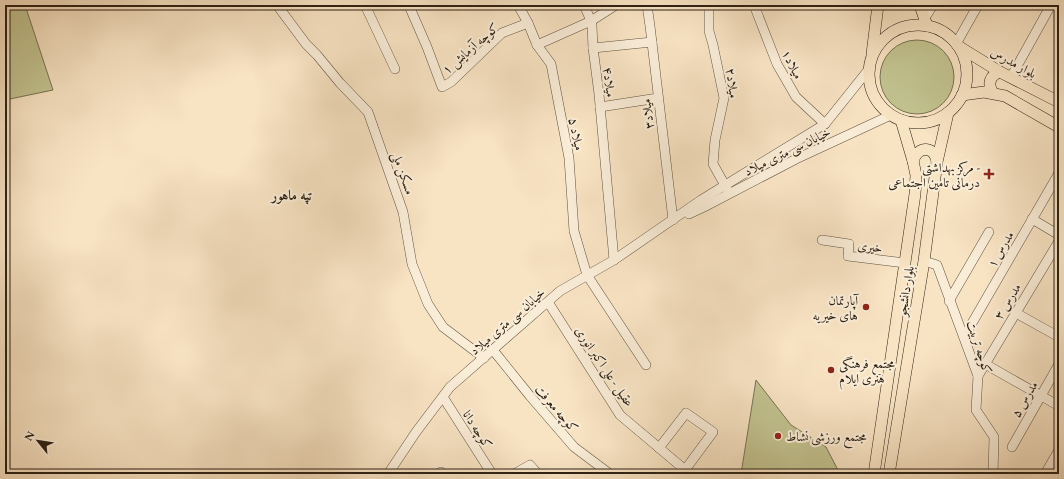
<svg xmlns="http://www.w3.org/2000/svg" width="1064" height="479" viewBox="0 0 1064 479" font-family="'EB Garamond',Amiri,serif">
  <rect width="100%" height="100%" fill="#f8e3c3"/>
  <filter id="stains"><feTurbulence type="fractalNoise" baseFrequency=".005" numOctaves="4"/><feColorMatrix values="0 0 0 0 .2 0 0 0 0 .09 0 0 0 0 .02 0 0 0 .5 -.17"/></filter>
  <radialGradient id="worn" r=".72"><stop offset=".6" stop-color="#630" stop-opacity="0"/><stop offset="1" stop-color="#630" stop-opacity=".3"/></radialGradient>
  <g fill="#c2c390" stroke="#787252">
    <polygon points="5,5 25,5 53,90 5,100"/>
    <circle cx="917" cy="77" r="37"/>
    <polygon points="756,380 791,425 826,447 840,474 741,474"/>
  </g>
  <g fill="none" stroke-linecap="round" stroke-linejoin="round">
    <defs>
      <g id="minor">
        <polyline points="277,5 306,44 317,55 340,83 368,112 403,212 412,264 428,304 443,327 484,358"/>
        <polyline points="365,5 395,69"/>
        <polyline points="518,5 528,23 537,45 551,64 569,158 574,231 587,275 646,365"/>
        <polyline points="584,5 591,21 592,26 593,48 599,94 614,260"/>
        <polyline points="647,5 650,26 673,220"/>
        <polyline points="709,5 709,31 713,45 724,98 715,140 713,164 727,189"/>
        <polyline points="754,5 777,64 796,97 825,124"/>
        <polyline points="410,8 427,47 442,87 451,82 502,33 528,23"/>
        <polyline points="925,18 933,5"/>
        <polyline points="956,44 978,5"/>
        <polyline points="537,45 591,21 616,5"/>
        <polyline points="593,48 652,42"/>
        <polyline points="1011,77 1051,5"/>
        <polyline points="600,107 658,98"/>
        <polyline points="689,214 704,207 796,159 891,115"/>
        <polyline points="1032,219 1059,235"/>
        <polyline points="822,240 849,244 848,256 905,263"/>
        <polyline points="924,261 937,265 978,376 976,410 994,437 993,474"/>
        <polyline points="949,301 989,232"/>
        <polyline points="548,302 620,415 690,474"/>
        <polyline points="1016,313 1059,337"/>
        <polyline points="964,337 1059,173"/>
        <polyline points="493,350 530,396 574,447 610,474"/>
        <polyline points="985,364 1059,406"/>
        <polyline points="978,376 1059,241"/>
        <polyline points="443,397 492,474"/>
        <polyline points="1012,447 1059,364"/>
        <polyline points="659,448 686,413 713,432 682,474"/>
        <polyline points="388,474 416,432 450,387 560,291 614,260 701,200 825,124 869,69"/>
        <polyline points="439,474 441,472"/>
        <polyline points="514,474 530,465 538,474"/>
        <polyline points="1045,474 1059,450"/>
      </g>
      <g id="major">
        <polyline points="920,5 927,26"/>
        <circle cx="918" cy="74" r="49"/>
        <polyline points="958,46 1000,72 1059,102"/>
        <polyline points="872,54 878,5"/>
        <path d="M993 93C987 84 990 75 1000 72"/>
        <polyline points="962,95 984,92 1005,96 1059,127"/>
        <path d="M913 161C918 145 935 146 937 162"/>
        <polyline points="874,474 915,194 916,175 913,161 901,120"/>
        <polyline points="889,474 924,261 937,162 948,113"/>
      </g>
    </defs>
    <use href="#minor" stroke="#605240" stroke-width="10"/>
    <use href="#major" stroke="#2d2114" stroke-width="12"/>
    <use href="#minor" stroke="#faedd8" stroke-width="9"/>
    <use href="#major" stroke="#f8e3c3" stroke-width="11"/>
  </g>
  <g fill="#8f2418" stroke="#faedd8" stroke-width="1.5">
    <path d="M987 168h4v4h4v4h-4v4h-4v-4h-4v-4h4z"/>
    <circle cx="866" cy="307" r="4"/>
    <circle cx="831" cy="370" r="4"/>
    <circle cx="778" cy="436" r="4"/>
  </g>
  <g text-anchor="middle" stroke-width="4" stroke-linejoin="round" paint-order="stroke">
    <g font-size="13" fill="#2d2114" stroke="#faedd8">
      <text transform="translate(470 48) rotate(-41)" y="5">۱ کوچه آزمایش</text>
      <text transform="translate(1014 62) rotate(29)" y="5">بلوار مدرس</text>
      <text transform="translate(793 64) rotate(63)" y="5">میلاد۱</text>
      <text transform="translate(610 82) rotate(83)" y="5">میلاد۴</text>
      <text transform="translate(733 83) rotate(83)" y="5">میلاد۲</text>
      <text transform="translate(647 114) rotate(-97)" y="5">میلاد۳</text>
      <text transform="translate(577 134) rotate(78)" y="5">میلاد ۵</text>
      <text transform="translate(787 151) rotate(-26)" y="5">خیابان سی متری میلاد</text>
      <text transform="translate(404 173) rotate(71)" y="5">مسکن ملی</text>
      <text transform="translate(870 246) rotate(7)" y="5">خیری</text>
      <text transform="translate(1000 249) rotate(-60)" y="5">مدرس ۱</text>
      <text transform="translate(905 291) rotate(-81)" y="5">بلوار دانشجو</text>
      <text transform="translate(1007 301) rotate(-59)" y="5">مدرس ۳</text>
      <text transform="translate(507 321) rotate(-41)" y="5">خیابان سی متری میلاد</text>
      <text transform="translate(980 347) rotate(72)" y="5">کوچه تربیت</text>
      <text transform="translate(605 366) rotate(56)" y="5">عقیل - علی اکبر انوری</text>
      <text transform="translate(1024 399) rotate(-60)" y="5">مدرس ۵</text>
      <text transform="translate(557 408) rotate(49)" y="5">کوچه معرفت</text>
      <text transform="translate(478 429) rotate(57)" y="5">کوچه دانا</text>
    </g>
    <g font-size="13" fill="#2d2114" stroke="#faedd8" text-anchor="end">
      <text x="980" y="172">مرکز بهداشتی -<tspan x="980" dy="15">درمانی تامین اجتماعی</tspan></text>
      <text x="858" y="305">آپارتمان<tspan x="858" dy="15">های خیریه</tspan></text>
      <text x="839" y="368" text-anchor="start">مجتمع فرهنگی<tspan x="839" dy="15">هنری ایلام</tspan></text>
      <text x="786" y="441" text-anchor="start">مجتمع ورزشی نشاط</text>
    </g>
    <g font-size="14" font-weight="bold" fill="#2d2114" stroke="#faedd8">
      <text x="292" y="200">تپه ماهور</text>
    </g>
  </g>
  <rect width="1064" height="479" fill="none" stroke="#f8e3c3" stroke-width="20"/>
  <rect x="6" y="6" width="1052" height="467" fill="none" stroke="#2d2114" stroke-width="2"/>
  <rect x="10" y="10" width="1044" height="459" fill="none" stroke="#2d2114"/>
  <g transform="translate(38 441) rotate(300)" stroke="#faedd8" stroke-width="3" paint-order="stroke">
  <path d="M0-3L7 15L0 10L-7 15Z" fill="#2d2114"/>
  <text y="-6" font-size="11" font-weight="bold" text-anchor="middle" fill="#2d2114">N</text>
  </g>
  <rect width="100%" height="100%" filter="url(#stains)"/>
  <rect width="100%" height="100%" fill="url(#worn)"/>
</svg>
